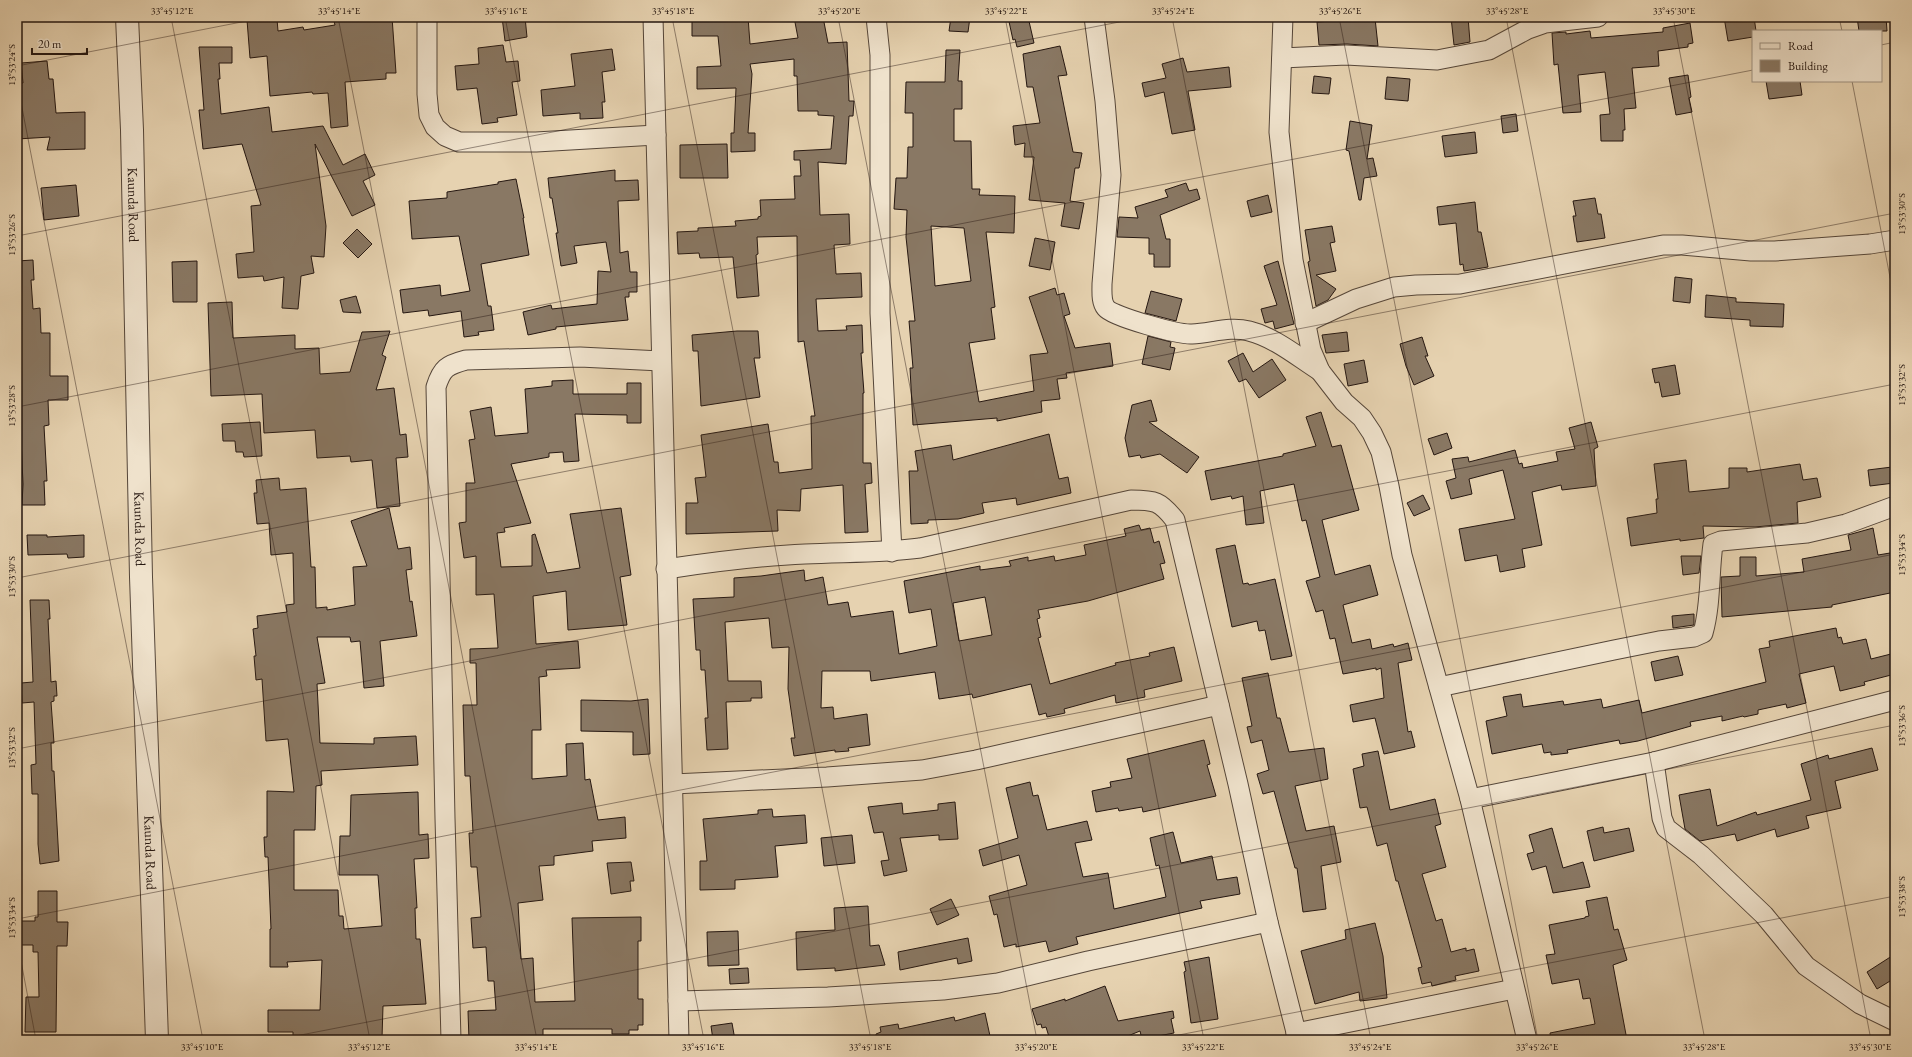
<svg xmlns="http://www.w3.org/2000/svg" width="1912" height="1057" viewBox="0 0 1912 1057" font-family="'EB Garamond',serif">
  <rect width="100%" height="100%" fill="#e6d2b0"/>
  <filter id="stains"><feTurbulence type="fractalNoise" baseFrequency=".005" numOctaves="4"/><feColorMatrix values="0 0 0 0 .2 0 0 0 0 .09 0 0 0 0 .02 0 0 0 .5 -.17"/></filter>
  <radialGradient id="worn" r=".72"><stop offset=".6" stop-color="#630" stop-opacity="0"/><stop offset="1" stop-color="#630" stop-opacity=".3"/></radialGradient>
  <g fill="#897864" stroke="#251711" fill-rule="evenodd">
    <polygon points="333,17 392,17 396,73 386,73 386,79 345,82 348,126 331,128 328,93 313,94 312,92 270,96 267,56 250,58 247,20 277,19 278,31 303,27 304,30 335,25"/>
    <polygon points="502,17 525,17 527,37 505,41"/>
    <polygon points="692,17 748,17 750,44 798,38 794,17 823,17 828,43 847,42 849,101 854,101 853,116 849,116 846,164 818,162 820,215 849,214 850,244 834,245 836,274 861,273 862,297 816,299 818,331 847,330 846,326 862,325 863,353 861,353 864,393 863,393 863,463 871,463 872,483 865,484 868,532 845,533 843,485 801,489 800,511 777,510 778,531 686,534 686,503 698,503 695,478 706,477 701,435 768,424 774,462 778,462 779,473 812,469 811,416 815,416 804,341 798,342 797,236 757,237 758,254 756,255 759,296 737,298 733,257 700,258 699,253 678,254 677,232 698,231 698,228 736,226 735,221 758,219 758,217 761,216 760,200 795,199 794,176 801,176 800,160 794,160 794,151 831,149 834,116 818,115 818,111 798,111 797,76 794,76 794,59 750,64 752,74 748,133 755,133 755,151 731,152 731,133 734,133 736,88 697,89 697,67 721,66 718,36 692,36"/>
    <polygon points="951,17 970,17 968,32 949,31"/>
    <polygon points="1008,17 1028,17 1034,43 1017,47 1015,39 1013,40"/>
    <polygon points="1451,17 1468,17 1470,42 1454,45"/>
    <polygon points="1724,17 1754,17 1756,31 1753,31 1753,37 1728,41"/>
    <polygon points="1857,17 1886,17 1887,31 1859,31"/>
    <polygon points="1375,18 1378,46 1347,44 1319,45 1317,22"/>
    <polygon points="1690,23 1693,43 1688,44 1688,47 1658,51 1659,66 1632,68 1636,108 1624,109 1625,130 1623,130 1623,141 1601,141 1600,115 1610,114 1605,72 1578,75 1581,112 1563,113 1558,64 1554,65 1552,33 1566,32 1566,34 1590,31 1591,38 1663,32 1663,28"/>
    <polygon points="503,45 506,62 518,61 520,81 512,82 517,115 497,118 498,122 482,124 477,88 457,90 455,66 479,64 478,48"/>
    <polygon points="1060,46 1067,75 1058,76 1073,152 1082,153 1079,168 1075,168 1070,201 1084,203 1079,229 1061,226 1065,203 1029,200 1034,157 1024,157 1025,143 1015,145 1013,126 1040,123 1033,87 1027,87 1023,54"/>
    <polygon points="199,47 232,47 232,63 219,63 220,79 218,79 221,114 269,107 272,132 323,126 343,165 365,154 375,175 363,181 375,205 352,216 315,144 326,226 324,257 311,256 314,273 301,276 298,309 282,308 284,277 264,281 263,276 238,278 236,254 254,252 251,206 261,205 242,144 203,149 199,110 204,110"/>
    <polygon points="612,49 615,70 602,72 605,102 602,102 603,118 580,119 580,113 543,116 541,90 575,86 571,54"/>
    <path d="M946 50H960L958 81H962V109H954V141H971L972 189H980L979 195 1015 196 1014 233 986 232 995 307 991 308 995 339 969 343 979 402 1034 391 1030 355 1048 353 1029 297 1055 288 1057 295 1064 293 1070 314 1064 316 1075 348 1110 343 1113 366 1066 373 1067 378 1057 379 1060 399 1041 401 1042 412 997 421V418L913 425 910 368H913L909 321H915L906 237 907 210 894 209 896 178H907L908 147H913V113H905L906 82H945ZM931 226 964 228 971 281 935 286Z"/>
    <polygon points="1183,58 1187,72 1229,67 1231,87 1188,91 1195,130 1172,134 1164,92 1145,97 1142,83 1166,78 1162,64"/>
    <polygon points="47,61 49,79 53,79 56,113 85,112 85,149 47,150 50,137 17,139 17,108 21,108 19,83 23,83 21,63"/>
    <polygon points="1688,75 1691,97 1689,98 1692,112 1676,115 1669,78"/>
    <polygon points="1314,76 1331,78 1329,94 1312,93"/>
    <polygon points="1387,77 1410,79 1408,101 1385,99"/>
    <polygon points="1766,81 1800,81 1802,95 1769,99"/>
    <polygon points="1516,114 1518,131 1503,133 1501,116"/>
    <polygon points="1350,121 1372,125 1367,159 1373,158 1377,176 1364,178 1361,200 1359,200 1349,151 1346,150"/>
    <polygon points="1475,132 1477,153 1445,157 1442,136"/>
    <polygon points="727,144 728,178 680,178 680,145"/>
    <polygon points="615,170 615,181 638,180 639,200 618,201 620,253 628,251 630,272 637,272 637,292 629,292 629,297 625,297 628,320 556,327 556,329 528,335 523,312 551,305 552,309 597,304 598,271 611,272 606,242 574,246 577,263 561,266 556,233 558,233 552,198 550,198 548,178"/>
    <polygon points="516,179 524,218 523,218 529,255 481,264 488,306 491,306 494,330 478,332 479,335 464,337 461,311 429,316 428,310 403,313 400,290 440,285 441,296 470,291 459,236 412,239 409,201 447,198 447,192 498,184 498,182"/>
    <polygon points="1186,183 1189,191 1197,189 1200,199 1160,215 1166,239 1170,239 1170,267 1154,267 1154,254 1149,254 1149,238 1117,237 1119,217 1138,218 1135,207 1168,197 1165,190"/>
    <polygon points="76,185 79,216 44,220 41,188"/>
    <polygon points="1268,195 1272,212 1251,217 1247,201"/>
    <polygon points="1595,198 1598,214 1601,214 1605,238 1577,242 1573,216 1576,216 1573,201"/>
    <polygon points="1475,202 1478,232 1481,232 1488,267 1464,271 1463,264 1460,265 1456,223 1439,225 1437,207"/>
    <polygon points="1332,226 1335,242 1330,243 1336,271 1316,275 1336,289 1328,300 1316,306 1308,262 1310,261 1305,230"/>
    <polygon points="357,229 372,244 358,258 343,243"/>
    <polygon points="1035,238 1055,242 1050,270 1029,266"/>
    <polygon points="33,260 34,280 31,280 33,309 40,308 41,333 50,333 50,376 68,376 68,400 48,400 49,425 44,426 47,481 44,481 45,505 22,505 23,484 21,439 17,439 17,411 21,411 20,362 17,362 17,261"/>
    <polygon points="197,261 197,302 173,302 172,262"/>
    <polygon points="1278,261 1294,324 1275,329 1273,321 1265,323 1261,309 1277,305 1264,266"/>
    <polygon points="1675,277 1692,279 1690,303 1673,301"/>
    <polygon points="1151,291 1182,299 1176,321 1145,313"/>
    <polygon points="1706,295 1736,298 1736,302 1784,304 1783,327 1750,326 1750,320 1705,317"/>
    <polygon points="356,296 361,313 343,312 340,300"/>
    <polygon points="232,302 233,338 295,335 295,349 319,348 320,374 350,372 362,332 390,331 382,355 386,357 376,390 394,388 400,435 406,434 408,457 396,458 400,506 377,508 372,460 351,462 350,456 317,458 315,430 264,433 262,394 211,396 208,303"/>
    <polygon points="737,331 758,331 760,358 754,358 760,397 701,406 698,351 693,351 692,335"/>
    <polygon points="1347,332 1349,351 1326,353 1322,335"/>
    <polygon points="1148,336 1171,342 1170,347 1175,348 1170,370 1142,364"/>
    <polygon points="1422,337 1428,356 1425,356 1434,376 1414,385 1406,366 1400,344"/>
    <polygon points="1243,353 1253,372 1272,359 1286,380 1259,398 1246,379 1239,382 1228,361"/>
    <polygon points="1364,360 1368,382 1348,386 1344,364"/>
    <polygon points="1675,365 1680,394 1662,397 1659,382 1655,383 1652,369"/>
    <polygon points="573,380 573,394 627,394 627,383 641,383 641,423 627,423 627,415 575,414 579,461 564,462 563,452 549,453 549,457 511,464 531,523 504,528 505,532 497,533 501,567 532,566 532,535 535,534 547,573 580,568 570,514 621,508 631,575 620,577 627,625 568,630 566,591 533,596 536,644 578,641 580,668 546,670 547,676 539,677 541,730 532,730 532,779 567,776 566,744 583,743 585,780 590,779 598,820 625,817 626,838 592,841 593,851 554,856 554,865 539,866 543,900 518,903 521,959 533,958 535,1002 575,1001 572,918 641,917 641,941 638,941 638,999 643,999 643,1025 638,1025 638,1030 629,1030 629,1034 612,1034 612,1029 543,1029 543,1037 511,1040 469,1040 468,1011 496,1010 494,981 488,981 486,947 473,948 471,918 481,917 477,867 471,867 469,833 473,833 470,776 465,776 463,705 477,705 476,663 470,663 470,649 498,648 494,594 476,595 476,556 464,558 459,523 466,522 466,483 475,483 469,440 475,439 470,411 491,407 495,436 528,433 525,389 552,386 552,381"/>
    <polygon points="1151,400 1157,421 1149,422 1199,457 1187,473 1160,454 1141,458 1140,455 1129,457 1125,438 1132,405"/>
    <polygon points="1321,412 1332,447 1341,445 1359,510 1322,520 1335,575 1370,565 1378,595 1343,605 1352,643 1370,639 1372,649 1393,644 1394,647 1408,643 1412,660 1398,663 1408,732 1411,731 1415,747 1384,754 1375,718 1353,722 1350,705 1384,698 1381,668 1376,670 1376,668 1343,674 1335,638 1330,639 1323,610 1316,612 1306,581 1320,577 1306,520 1302,521 1294,484 1260,491 1264,523 1246,525 1243,496 1232,499 1231,496 1211,500 1205,471 1283,456 1283,454 1316,446 1306,417"/>
    <polygon points="260,422 262,456 244,457 243,452 236,452 235,441 223,441 222,424"/>
    <polygon points="1591,422 1598,447 1594,449 1596,486 1562,490 1561,485 1532,492 1542,545 1522,549 1525,567 1500,572 1497,555 1465,561 1459,529 1515,519 1503,470 1469,479 1472,494 1451,499 1446,481 1456,478 1452,459 1468,457 1469,462 1515,450 1519,464 1522,463 1523,468 1558,461 1556,452 1575,449 1569,428"/>
    <polygon points="1447,433 1452,448 1434,455 1428,439"/>
    <polygon points="1049,434 1059,479 1068,477 1071,493 1017,505 1016,498 982,503 984,513 958,519 928,520 928,523 911,524 909,471 918,471 915,451 951,445 953,460"/>
    <polygon points="1686,460 1689,492 1729,488 1729,468 1747,468 1747,472 1800,464 1803,480 1817,478 1821,497 1797,502 1798,523 1755,527 1703,526 1704,538 1680,541 1680,539 1631,546 1627,518 1657,513 1656,499 1658,499 1654,464"/>
    <polygon points="1892,467 1894,483 1870,486 1868,470"/>
    <polygon points="279,478 280,490 306,488 311,567 315,567 316,608 327,607 327,610 355,605 353,567 367,566 351,521 389,508 398,549 410,547 412,569 406,570 410,602 412,601 417,636 380,641 384,686 364,688 360,641 351,642 350,637 317,637 325,683 317,684 320,743 374,744 374,738 416,736 418,765 321,771 322,785 316,786 315,830 294,830 294,890 338,890 339,916 343,916 344,929 382,926 378,875 339,875 340,836 350,836 351,795 418,792 419,835 428,834 429,858 414,859 417,908 415,908 416,939 420,939 426,1004 383,1006 382,1038 378,1038 378,1040 293,1040 293,1032 268,1032 268,1010 320,1010 322,960 287,962 288,967 270,967 270,929 271,929 268,857 265,857 264,837 267,837 267,791 294,792 288,739 266,741 262,679 256,680 254,656 256,656 253,629 258,628 257,616 287,612 286,605 294,604 293,553 271,555 269,523 257,524 254,493 257,493 256,480"/>
    <polygon points="1423,495 1430,509 1414,516 1407,503"/>
    <path d="M1139 525 1141 530 1150 528 1154 543 1159 541 1165 563 1160 564 1164 579 1088 601 1038 610 1040 618 1037 619 1041 637 1038 638 1050 684 1116 665 1115 663 1150 656 1149 653 1174 647 1182 681 1144 690 1145 697 1116 703 1115 695 1064 709 1065 713 1047 717 1046 713 1039 715 1031 684 973 698 972 694 939 699 935 672 871 681 870 671H822L821 708 833 707 834 719 867 714 870 745 848 748 849 751 835 752V750L794 756 791 738H795L788 689 789 647 772 648 769 618 725 622 728 681H761L762 698H751V701L726 702 728 749 707 750 705 718H708L705 670H701L700 650H696L693 599 734 597V578L761 576 804 570 805 581 823 577 828 605 848 602 851 617 893 611 899 654 937 646 931 609 909 613 904 581 980 566V570L1011 566 1009 561 1028 557V561L1054 556 1055 561 1086 555 1084 545 1126 536 1124 529ZM985 597 992 635 959 641 953 603Z"/>
    <polygon points="1873,528 1878,555 1890,553 1891,556 1895,556 1895,592 1832,605 1832,607 1722,617 1721,577 1740,576 1740,557 1756,557 1756,576 1804,572 1802,559 1851,550 1848,535"/>
    <polygon points="27,535 47,535 47,537 84,535 84,557 68,558 67,554 28,555"/>
    <polygon points="1235,545 1243,584 1248,583 1249,585 1275,579 1292,656 1271,660 1265,630 1259,631 1257,621 1232,627 1216,549"/>
    <polygon points="1681,556 1701,556 1699,573 1683,575"/>
    <polygon points="30,600 49,600 50,619 48,619 51,682 56,681 57,696 54,696 54,701 51,702 54,743 51,743 52,771 54,771 59,861 40,864 38,844 38,794 32,794 31,765 36,764 34,702 22,703 21,683 33,682"/>
    <polygon points="1694,614 1694,625 1673,628 1672,616"/>
    <polygon points="1836,628 1838,638 1841,637 1843,644 1866,639 1871,659 1895,653 1895,674 1864,682 1865,685 1840,691 1834,666 1799,674 1806,703 1787,708 1786,704 1758,710 1758,714 1744,717 1743,716 1722,721 1722,716 1690,722 1691,726 1638,741 1620,744 1619,740 1567,750 1568,753 1551,755 1551,752 1544,753 1542,744 1492,754 1486,721 1507,716 1503,697 1521,694 1523,707 1563,701 1564,705 1601,699 1603,708 1639,700 1642,713 1766,682 1759,649 1770,647 1769,641"/>
    <polygon points="1678,656 1683,675 1655,681 1651,662"/>
    <polygon points="1268,673 1277,718 1280,718 1289,752 1324,748 1328,779 1295,786 1306,831 1334,826 1341,862 1321,866 1326,909 1303,912 1297,868 1295,868 1274,791 1263,794 1257,774 1269,770 1262,740 1251,743 1247,727 1252,726 1242,678"/>
    <polygon points="648,699 650,754 633,755 633,732 581,731 581,700 631,701"/>
    <polygon points="1204,740 1210,764 1207,765 1216,796 1143,812 1142,807 1119,811 1118,808 1096,812 1092,791 1111,787 1110,782 1132,778 1127,759"/>
    <polygon points="1872,748 1878,770 1835,781 1841,808 1806,816 1809,828 1777,837 1775,829 1737,841 1735,834 1700,841 1685,829 1679,795 1710,789 1717,826 1756,812 1757,815 1811,800 1801,764 1828,755 1829,759"/>
    <polygon points="1378,751 1390,810 1435,799 1441,824 1435,826 1446,867 1422,874 1436,921 1442,919 1451,952 1466,948 1466,951 1474,949 1479,971 1455,976 1456,980 1432,986 1431,982 1422,984 1418,968 1422,967 1398,881 1396,881 1387,843 1377,846 1367,807 1360,808 1353,769 1364,766 1362,754"/>
    <polygon points="1030,782 1033,796 1038,795 1047,830 1087,821 1092,840 1075,843 1083,877 1108,873 1114,909 1166,897 1159,865 1156,866 1150,838 1173,832 1181,863 1212,856 1217,880 1237,877 1240,894 1200,901 1202,908 1076,937 1078,944 1049,952 1046,941 1016,947 1016,944 1004,947 997,914 994,915 989,896 1027,885 1019,855 983,866 979,850 1018,838 1006,788"/>
    <polygon points="955,802 958,839 939,840 939,835 900,838 907,871 884,876 881,861 889,860 883,832 874,833 868,807 902,803 903,814 938,810 938,804"/>
    <polygon points="772,809 773,817 805,815 807,843 775,846 778,877 735,880 735,889 700,890 700,861 707,861 703,819 758,814 758,810"/>
    <polygon points="1603,827 1604,833 1629,828 1634,851 1594,861 1587,831"/>
    <polygon points="1552,828 1563,868 1583,862 1590,887 1553,893 1546,866 1532,870 1527,854 1534,852 1529,835"/>
    <polygon points="852,835 855,863 824,866 821,838"/>
    <polygon points="631,862 634,881 630,881 631,891 611,894 607,863"/>
    <polygon points="38,891 57,891 57,922 68,922 67,946 57,946 56,1032 25,1032 26,997 39,997 38,952 33,952 33,945 20,945 20,921 35,921 35,917 38,917"/>
    <polygon points="1607,897 1614,930 1618,929 1627,960 1613,965 1627,1040 1551,1040 1550,1033 1595,1024 1590,998 1583,999 1579,979 1552,984 1546,955 1555,954 1549,925 1585,918 1585,917 1589,916 1586,901"/>
    <polygon points="951,899 959,915 937,925 930,909"/>
    <polygon points="868,906 870,946 879,945 885,965 835,971 835,968 797,970 796,932 835,930 834,908"/>
    <polygon points="1375,923 1383,956 1387,998 1360,1001 1359,992 1315,1004 1301,951 1346,939 1345,930"/>
    <polygon points="738,931 739,965 708,966 707,932"/>
    <polygon points="968,938 972,961 958,964 957,958 900,970 898,952"/>
    <polygon points="1895,954 1895,978 1877,989 1867,972"/>
    <polygon points="1209,957 1218,1019 1191,1023 1184,972 1186,971 1184,962"/>
    <polygon points="748,968 749,983 730,984 729,969"/>
    <polygon points="1105,986 1118,1021 1173,1011 1174,1018 1171,1019 1174,1033 1142,1039 1140,1031 1118,1040 1050,1040 1046,1027 1042,1028 1041,1024 1037,1025 1032,1009 1065,999 1065,1001"/>
    <polygon points="985,1013 990,1036 988,1036 989,1040 876,1040 876,1034 881,1032 880,1027 898,1024 899,1029 954,1017 955,1021"/>
    <polygon points="732,1023 735,1040 713,1040 711,1026"/>
  </g>
  <g fill="none" stroke-linecap="round" stroke-linejoin="round">
    <defs>
      <g id="minor">
        <polyline points="427,17 427,94 429,115 435,127 445,136 459,142 536,142 656,135"/>
        <polyline points="653,17 679,1040"/>
        <polyline points="876,17 880,55 880,313 892,552"/>
        <path d="M1094 17 1105 101 1111 175 1102 284C1102 292 1101 302 1106 308 1113 317 1180 335 1192 334 1212 333 1230 326 1249 331 1274 337 1298 357 1320 371"/>
        <polyline points="1283,17 1279,132 1293,260 1311,350 1320,371 1344,402 1362,418 1372,433 1381,452 1389,486 1402,555 1470,799 1527,1040"/>
        <polyline points="1282,58 1346,55 1437,60 1489,50 1528,29 1545,23 1598,17"/>
        <polyline points="1305,323 1356,299 1394,287 1416,285 1460,284 1663,245 1682,245 1751,251 1775,251 1870,244 1895,240"/>
        <path d="M666 569C712 562 758 556 805 554 843 552 882 553 920 548L1131 500C1155 500 1160 501 1175 520L1238 784 1268 922 1298 1040"/>
        <path d="M1439 687 1614 650 1659 641 1694 637 1703 633C1711 605 1709 573 1713 544L1721 541 1807 533 1846 524 1895 506"/>
        <polyline points="1654,762 1662,818 1666,828 1701,855 1764,915 1806,966 1860,1004 1895,1021"/>
        <polyline points="673,784 827,777 922,770 976,760 1219,705"/>
        <polyline points="1470,799 1654,762 1895,700"/>
        <polyline points="678,1001 828,997 943,990 998,983 1088,961 1268,922"/>
        <polyline points="1296,1033 1514,989"/>
        <path d="M451 1040 445 818 436 387C442 368 447 365 466 360L580 357 661 361"/>
      </g>
      <g id="tertiary">
        <path id="s1" d="M127 17 132 130 141 577 157 1040"/>
      </g>
    </defs>
    <use href="#minor" stroke="#554639" stroke-width="21"/>
    <use href="#tertiary" stroke="#554639" stroke-width="24"/>
    <use href="#minor" stroke="#efe2cc" stroke-width="19"/>
    <use href="#tertiary" stroke="#efe2cc" stroke-width="22"/>
  </g>
  <path fill="none" stroke="#251711" stroke-width="1" stroke-opacity="0.45" d="M171 17 370 1040M338 17 537 1040M505 17 704 1040M672 17 871 1040M838 17 1037 1040M1005 17 1204 1040M1172 17 1371 1040M1339 17 1538 1040M1506 17 1705 1040M1673 17 1871 1040M1839 17 1842 31M1881 45 1895 42M17 66 267 17M1852 81 1895 303M17 82 203 1040M17 236 1145 17M17 407 1753 70M17 578 1895 213M17 749 1895 384M17 919 1895 554M17 940 36 1040M275 1040 1895 725M1153 1040 1895 896"/>
  <g text-anchor="middle" stroke-width="4" stroke-linejoin="round" paint-order="stroke">
    <g font-size="14" fill="#251711" stroke="#efe2cc">
      <text dy="5" stroke="none"><textPath href="#s1" startOffset="188">Kaunda Road</textPath></text>
      <text dy="5" stroke="none"><textPath href="#s1" startOffset="512">Kaunda Road</textPath></text>
      <text dy="5" stroke="none"><textPath href="#s1" startOffset="836">Kaunda Road</textPath></text>
    </g>
  </g>
  <rect width="1912" height="1057" fill="none" stroke="#e6d2b0" stroke-width="44"/>
  <rect x="1752" y="30" width="130" height="52" fill="#efe2cc" stroke="#9e9181"/>
  <rect x="1760" y="43" width="20" height="6" fill="#efe2cc" stroke="#9e9181"/>
  <text x="1788" y="50" font-size="12" fill="#251711">Road</text>
  <rect x="1760" y="60" width="20" height="12" fill="#897864" stroke="#9e9181"/>
  <text x="1788" y="70" font-size="12" fill="#251711">Building</text>
  <path d="M32 48v6h55v-6" fill="none" stroke="#251711" stroke-width="2"/>
  <text x="38" y="48" font-size="12" fill="#251711" stroke="#efe2cc" stroke-width="3" paint-order="stroke">20 m</text>
  <rect x="22" y="22" width="1868" height="1013" fill="none" stroke="#251711" stroke-width="1.5"/>
  <g font-size="10" text-anchor="middle" fill="#251711">
    <text x="172" y="14">33°45'12"E</text>
    <text x="339" y="14">33°45'14"E</text>
    <text x="506" y="14">33°45'16"E</text>
    <text x="673" y="14">33°45'18"E</text>
    <text x="839" y="14">33°45'20"E</text>
    <text x="1006" y="14">33°45'22"E</text>
    <text x="1173" y="14">33°45'24"E</text>
    <text x="1340" y="14">33°45'26"E</text>
    <text x="1507" y="14">33°45'28"E</text>
    <text x="1674" y="14">33°45'30"E</text>
    <text transform="translate(11 65) rotate(-90)" y="4">13°53'24"S</text>
    <text transform="translate(1901 214) rotate(-90)" y="4">13°53'30"S</text>
    <text transform="translate(11 235) rotate(-90)" y="4">13°53'26"S</text>
    <text transform="translate(1901 385) rotate(-90)" y="4">13°53'32"S</text>
    <text transform="translate(11 406) rotate(-90)" y="4">13°53'28"S</text>
    <text transform="translate(1901 555) rotate(-90)" y="4">13°53'34"S</text>
    <text transform="translate(11 577) rotate(-90)" y="4">13°53'30"S</text>
    <text transform="translate(1901 726) rotate(-90)" y="4">13°53'36"S</text>
    <text transform="translate(11 748) rotate(-90)" y="4">13°53'32"S</text>
    <text transform="translate(1901 897) rotate(-90)" y="4">13°53'38"S</text>
    <text transform="translate(11 918) rotate(-90)" y="4">13°53'34"S</text>
    <text x="202" y="1050">33°45'10"E</text>
    <text x="369" y="1050">33°45'12"E</text>
    <text x="536" y="1050">33°45'14"E</text>
    <text x="703" y="1050">33°45'16"E</text>
    <text x="870" y="1050">33°45'18"E</text>
    <text x="1036" y="1050">33°45'20"E</text>
    <text x="1203" y="1050">33°45'22"E</text>
    <text x="1370" y="1050">33°45'24"E</text>
    <text x="1537" y="1050">33°45'26"E</text>
    <text x="1704" y="1050">33°45'28"E</text>
    <text x="1870" y="1050">33°45'30"E</text>
  </g>
  <rect width="100%" height="100%" filter="url(#stains)"/>
  <rect width="100%" height="100%" fill="url(#worn)"/>
</svg>
